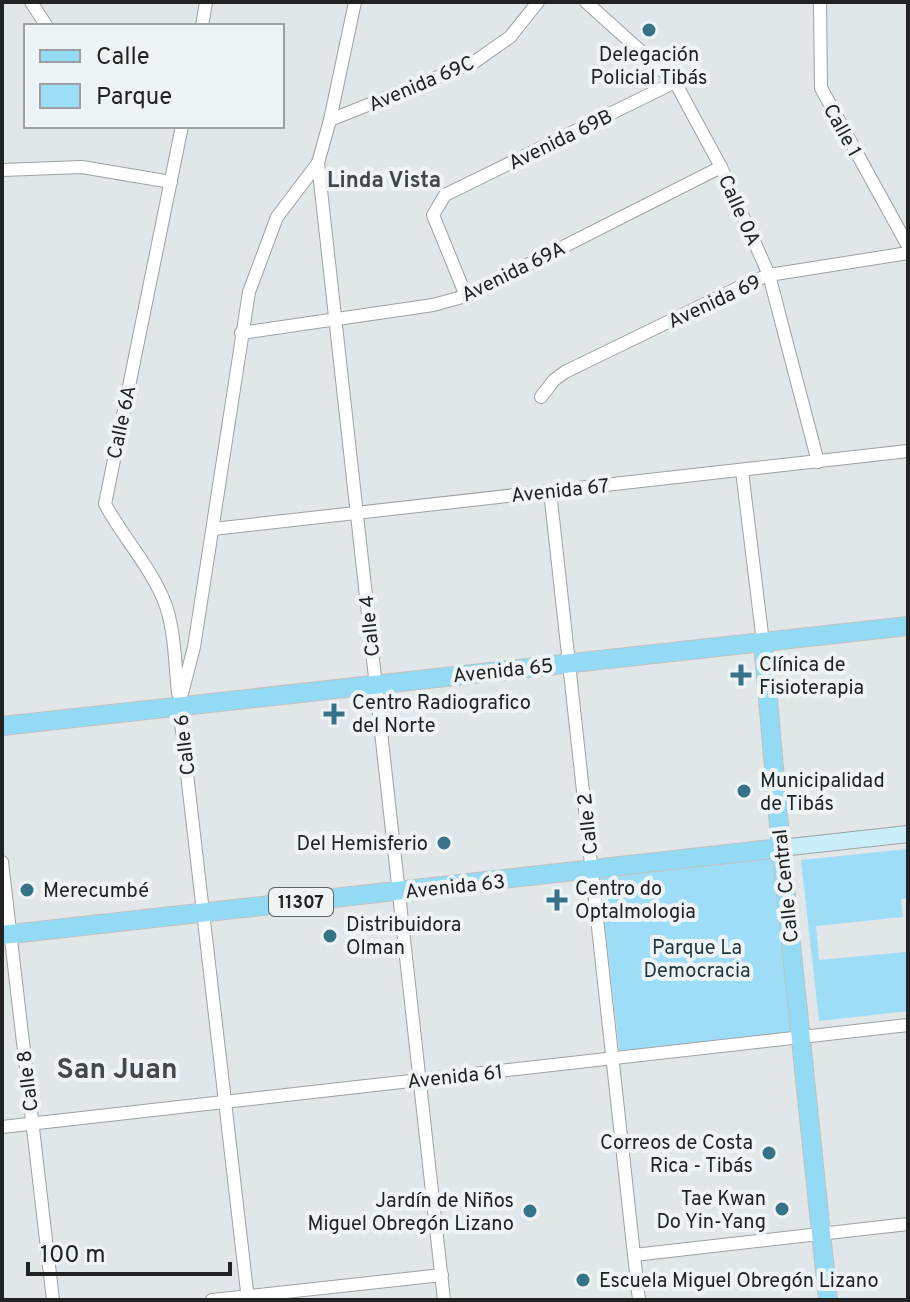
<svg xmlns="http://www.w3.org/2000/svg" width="910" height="1302" viewBox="0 0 910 1302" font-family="Overpass,sans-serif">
  <rect width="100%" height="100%" fill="#e1e6e9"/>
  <g fill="#9dddf7">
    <polygon points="908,849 908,898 901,899 903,917 816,926 819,960 906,952 908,1011 819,1021 801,860"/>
    <polygon points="774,857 793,1038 620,1057 599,874"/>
  </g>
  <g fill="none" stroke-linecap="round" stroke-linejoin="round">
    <defs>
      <g id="street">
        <polyline points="31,2 46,25"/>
        <polyline points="355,2 330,120 318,163 444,1300"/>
        <polyline points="586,2 675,82 721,167 769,275 818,462"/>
        <polyline points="820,2 821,88 908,246"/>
        <polyline points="202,26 206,2"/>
        <polyline points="330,120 473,63 510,37 538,2"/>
        <polyline points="2,170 82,167 171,182"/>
        <polyline points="466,296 433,215 445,195 675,82"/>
        <polyline points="241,333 433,305 466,296 721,167"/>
        <polyline points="541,397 554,380 565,372 748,283 769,275 908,253"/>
        <polyline points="742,471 763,642"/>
        <polyline points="550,491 639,1300"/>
        <polyline points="213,529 908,451"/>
        <path d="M178 693C175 665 175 633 166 606 153 569 123 538 105 504L182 126"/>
        <polyline points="2,862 53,1300"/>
        <polyline points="2,1127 908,1025"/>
        <polyline points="634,1255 908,1224"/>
        <polyline points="212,1300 442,1275"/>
        <polyline points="248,1300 179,705 194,647 249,292 277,217 318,163"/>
      </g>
      <polyline id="secondary" points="781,848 908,834"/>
      <g id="primary">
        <polyline points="763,642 781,848 828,1300"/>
        <polyline points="2,726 908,626"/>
        <polyline points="2,935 781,848"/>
      </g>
    </defs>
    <use href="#street" stroke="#9ca2a4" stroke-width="14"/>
    <use href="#secondary" stroke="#9ca2a4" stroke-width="18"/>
    <use href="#primary" stroke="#c1c1c1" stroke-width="20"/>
    <use href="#street" stroke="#fff" stroke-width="12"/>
    <use href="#secondary" stroke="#c9edf9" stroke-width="16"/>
    <use href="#primary" stroke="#93dbf4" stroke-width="18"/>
  </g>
  <g fill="#367389" stroke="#eef4f6" stroke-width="3">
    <circle cx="649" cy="30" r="8"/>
    <path d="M737 663h8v8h8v8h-8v8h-8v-8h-8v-8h8z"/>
    <path d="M330 702h8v8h8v8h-8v8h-8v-8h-8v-8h8z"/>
    <circle cx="744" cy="791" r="8"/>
    <circle cx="444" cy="843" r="8"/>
    <circle cx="27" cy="890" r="8"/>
    <path d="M553 888h8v8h8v8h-8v8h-8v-8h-8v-8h8z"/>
    <circle cx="330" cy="936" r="8"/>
    <circle cx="769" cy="1153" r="8"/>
    <circle cx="782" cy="1209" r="8"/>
    <circle cx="530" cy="1211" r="8"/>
    <circle cx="583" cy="1280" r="8"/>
  </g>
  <g text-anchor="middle" stroke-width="8" stroke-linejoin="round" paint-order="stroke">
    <rect fill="#eef4f6" stroke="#5e6162" stroke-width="2" x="269" y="888" width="64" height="28" rx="6"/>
    <g font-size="18" font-weight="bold" fill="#202223">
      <text x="301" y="908">11307</text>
    </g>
    <g font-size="20" fill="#202223" stroke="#eef4f6" text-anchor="start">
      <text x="649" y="61" text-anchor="middle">Delegación<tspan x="649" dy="23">Policial Tibás</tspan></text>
      <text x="759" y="671">Clínica de<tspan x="759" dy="23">Fisioterapia</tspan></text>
      <text x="352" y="709">Centro Radiografico<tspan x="352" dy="23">del Norte</tspan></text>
      <text x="760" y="787">Municipalidad<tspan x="760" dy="23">de Tibás</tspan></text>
      <text x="428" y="850" text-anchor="end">Del Hemisferio</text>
      <text x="575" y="895">Centro do<tspan x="575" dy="23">Optalmologia</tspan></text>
      <text x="43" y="897">Merecumbé</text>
      <text x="346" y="931">Distribuidora<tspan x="346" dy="23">Olman</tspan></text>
      <text x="753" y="1149" text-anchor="end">Correos de Costa<tspan x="753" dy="23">Rica - Tibás</tspan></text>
      <text x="766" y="1205" text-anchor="end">Tae Kwan<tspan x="766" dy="23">Do Yin-Yang</tspan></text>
      <text x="514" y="1207" text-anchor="end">Jardín de Niños<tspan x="514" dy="23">Miguel Obregón Lizano</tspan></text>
      <text x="599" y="1287">Escuela Miguel Obregón Lizano</text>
    </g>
    <g font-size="20" fill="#202223" stroke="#eef4f6">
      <text transform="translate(421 83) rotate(-23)" y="7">Avenida 69C</text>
      <text transform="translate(843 130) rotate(61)" y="7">Calle 1</text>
      <text transform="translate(560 139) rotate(-26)" y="7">Avenida 69B</text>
      <text transform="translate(740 210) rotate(66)" y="7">Calle 0A</text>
      <text transform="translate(513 271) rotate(-26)" y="7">Avenida 69A</text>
      <text transform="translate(714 301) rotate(-25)" y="7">Avenida 69</text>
      <text transform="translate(121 422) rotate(-78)" y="7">Calle 6A</text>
      <text transform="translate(560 490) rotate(-6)" y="7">Avenida 67</text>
      <text transform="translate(369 626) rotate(-96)" y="7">Calle 4</text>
      <text transform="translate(503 670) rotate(-6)" y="7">Avenida 65</text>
      <text transform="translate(184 745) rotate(-97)" y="7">Calle 6</text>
      <text transform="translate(587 824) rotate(-96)" y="7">Calle 2</text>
      <text transform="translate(455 886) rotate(-6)" y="7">Avenida 63</text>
      <text transform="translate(785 886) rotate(-96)" y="7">Calle Central</text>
      <text transform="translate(455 1076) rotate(-6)" y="7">Avenida 61</text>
      <text transform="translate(27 1081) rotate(-97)" y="7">Calle 8</text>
    </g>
    <g font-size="20" fill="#1f353d" stroke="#eef4f6">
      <text x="697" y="954">Parque La<tspan x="697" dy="23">Democracia</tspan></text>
    </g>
    <g font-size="22" font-weight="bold" fill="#44484a" stroke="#eef4f6">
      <text x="384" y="187">Linda Vista</text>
    </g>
    <g font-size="28" font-weight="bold" fill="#44484a" stroke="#eef4f6">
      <text x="117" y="1078">San Juan</text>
    </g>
  </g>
  <rect width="910" height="1302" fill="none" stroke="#202223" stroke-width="8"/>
  <rect x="24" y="24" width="260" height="104" fill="#eef4f6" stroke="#9ca0a2" stroke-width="2"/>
  <rect x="40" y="50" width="40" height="12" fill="#93dbf4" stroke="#9ca0a2" stroke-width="2"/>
  <text x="96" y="64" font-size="24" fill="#202223">Calle</text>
  <rect x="40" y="84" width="40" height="24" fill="#9dddf7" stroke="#9ca0a2" stroke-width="2"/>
  <text x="96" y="104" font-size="24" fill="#202223">Parque</text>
  <path d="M28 1262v12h202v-12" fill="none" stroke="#202223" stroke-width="4"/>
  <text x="40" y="1262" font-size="24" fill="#202223" stroke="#eef4f6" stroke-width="6" paint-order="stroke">100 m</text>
</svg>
